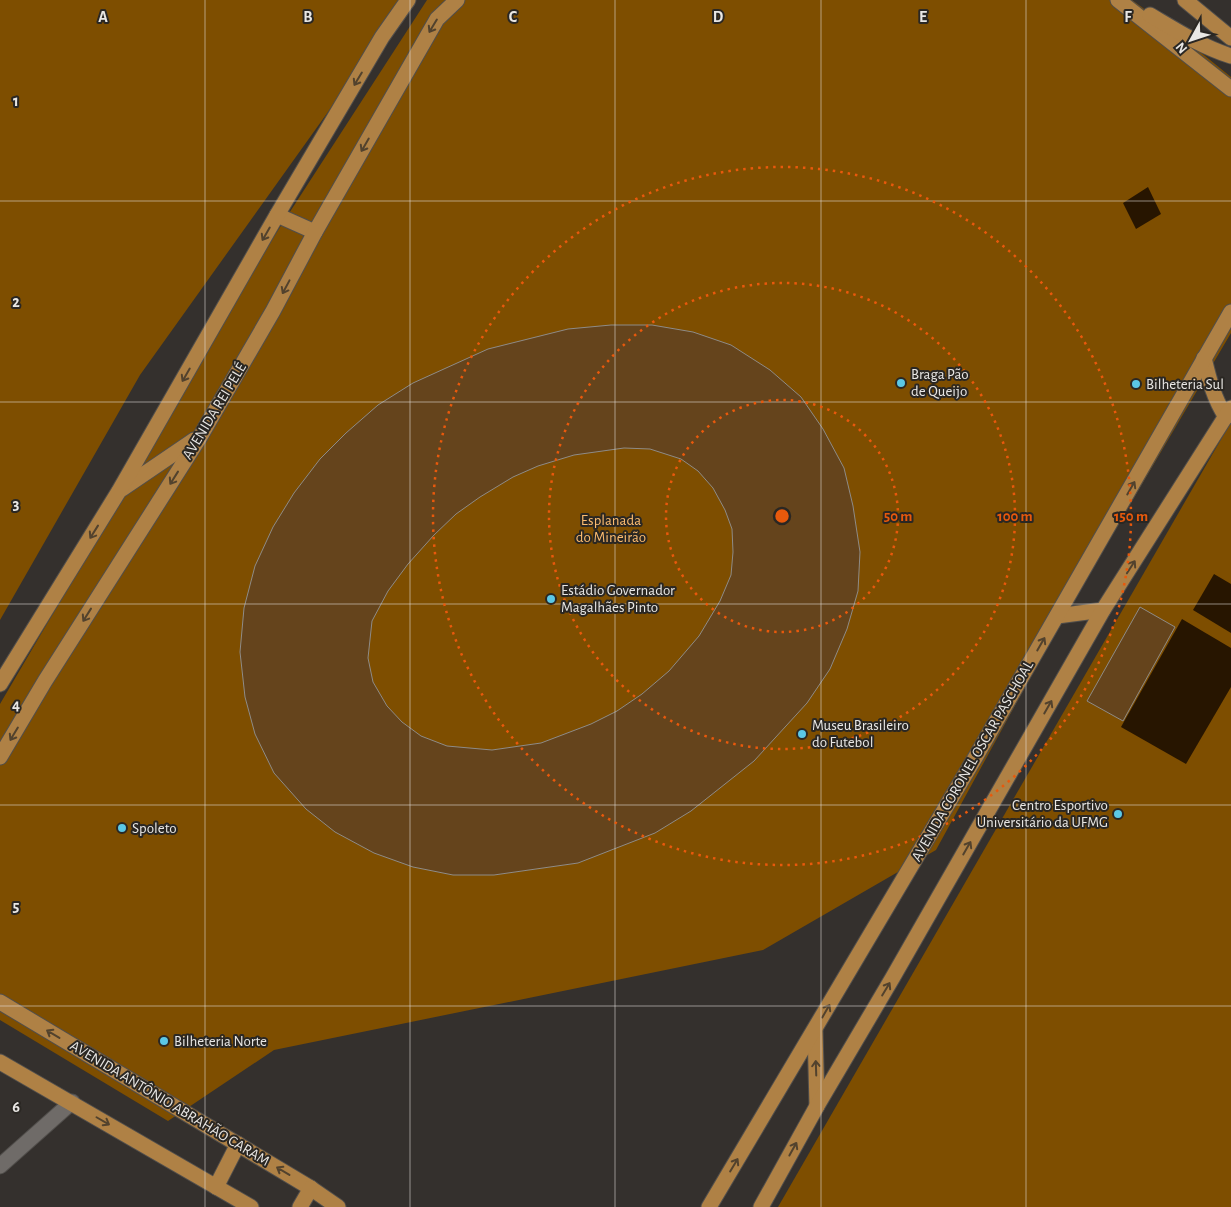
<svg xmlns="http://www.w3.org/2000/svg" width="1231" height="1207" viewBox="0 0 1231 1207" font-family="'Alegreya Sans',sans-serif">
  <rect width="100%" height="100%" fill="#34302d"/>
  <g fill="#7e4e00">
    <polygon points="0,0 408,0 140,375 0,620"/>
    <polygon points="427,0 1132,0 1173,30 1231,77 1231,333 1059,625 936,850 763,950 274,1050 168,1121 0,1020 0,704 273,238"/>
    <polygon points="1231,422 1231,1207 778,1207"/>
  </g>
  <g fill="#271500">
    <polygon points="1148,187 1161,214 1136,229 1123,203"/>
    <polygon points="1214,574 1231,584 1231,633 1193,610"/>
    <polygon points="1182,619 1231,648 1231,687 1186,764 1121,727"/>
  </g>
  <g fill="#65441c" stroke="#8e8b87" fill-rule="evenodd">
    <path d="M611 325H652L693 332 731 345 770 370 801 397 823 429 844 468 853 506 860 552 858 591 847 629 830 669 807 703 754 761 691 811 655 833 578 863 494 875H453L413 867 374 853 335 832 306 809 274 773 255 734 245 697 240 652 244 608 255 566 273 527 294 493 320 459 346 433 378 405 413 383 488 349 568 329ZM624 448 650 449 681 459 698 471 713 488 725 510 732 529 733 552 731 575 720 601 699 636 669 671 642 694 617 711 591 724 541 743 492 750 447 746 421 736 402 722 387 706 373 682 368 658 372 621 388 591 408 564 434 535 456 514 480 497 513 477 538 466 574 455Z"/>
    <polygon points="1140,607 1175,627 1123,721 1087,701"/>
  </g>
  <g fill="none" stroke-linecap="round" stroke-linejoin="round">
    <defs>
      <polyline id="minor" points="0,1166 72,1102"/>
      <g id="major">
        <polyline points="1118,0 1231,89"/>
        <polyline points="1185,0 1231,38"/>
        <path d="M1150 15C1177 31 1202 47 1231 56"/>
        <polyline points="277,215 315,232"/>
        <path d="M1204 358C1209 379 1214 399 1226 417"/>
        <polyline points="122,489 194,440"/>
        <polyline points="1057,616 1103,610"/>
        <polyline points="0,684 119,491 277,215 382,37 408,0"/>
        <polyline points="0,757 45,681 200,437 273,311 315,232 437,19 457,0"/>
        <polyline points="0,1002 309,1187 338,1207"/>
        <polyline points="815,1030 817,1106"/>
        <polyline points="0,1062 251,1207"/>
        <polyline points="216,1187 238,1144"/>
        <polyline points="300,1207 311,1188"/>
        <polyline points="709,1207 978,753 1231,312"/>
        <polyline points="761,1207 817,1106 893,977 1103,610 1231,408"/>
      </g>
    </defs>
    <use href="#minor" stroke="#514e4b" stroke-width="17"/>
    <use href="#major" stroke="#514e4b" stroke-width="17"/>
    <use href="#minor" stroke="#6f6b68" stroke-width="15"/>
    <use href="#major" stroke="#af8145" stroke-width="15"/>
  </g>
  <defs><path id="oneway-shaft" d="M-6 0H5M1.5-3L5.5 0L1.5 3" fill="none" stroke-width="1.6" stroke-linecap="round" stroke-linejoin="round" transform="scale(1.25)"/></defs>
  <g stroke="#52422d">
    <use href="#oneway-shaft" transform="translate(433 26) rotate(121)"/>
    <use href="#oneway-shaft" transform="translate(358 79) rotate(121)"/>
    <use href="#oneway-shaft" transform="translate(365 145) rotate(120)"/>
    <use href="#oneway-shaft" transform="translate(266 234) rotate(120)"/>
    <use href="#oneway-shaft" transform="translate(286 287) rotate(118)"/>
    <use href="#oneway-shaft" transform="translate(186 375) rotate(120)"/>
    <use href="#oneway-shaft" transform="translate(174 478) rotate(122)"/>
    <use href="#oneway-shaft" transform="translate(1131 488) rotate(-60)"/>
    <use href="#oneway-shaft" transform="translate(94 532) rotate(122)"/>
    <use href="#oneway-shaft" transform="translate(1131 567) rotate(-57)"/>
    <use href="#oneway-shaft" transform="translate(87 615) rotate(122)"/>
    <use href="#oneway-shaft" transform="translate(1041 644) rotate(-60)"/>
    <use href="#oneway-shaft" transform="translate(1048 707) rotate(-60)"/>
    <use href="#oneway-shaft" transform="translate(14 734) rotate(121)"/>
    <use href="#oneway-shaft" transform="translate(967 848) rotate(-60)"/>
    <use href="#oneway-shaft" transform="translate(886 989) rotate(-59)"/>
    <use href="#oneway-shaft" transform="translate(826 1011) rotate(-60)"/>
    <use href="#oneway-shaft" transform="translate(53 1034) rotate(-149)"/>
    <use href="#oneway-shaft" transform="translate(816 1068) rotate(-92)"/>
    <use href="#oneway-shaft" transform="translate(103 1121) rotate(30)"/>
    <use href="#oneway-shaft" transform="translate(793 1149) rotate(-61)"/>
    <use href="#oneway-shaft" transform="translate(734 1165) rotate(-59)"/>
    <use href="#oneway-shaft" transform="translate(283 1171) rotate(-149)"/>
  </g>
  <path fill="none" stroke="#e9e7e4" stroke-width="1" stroke-opacity="0.55" d="M205 0V1207M410 0V1207M615 0V1207M821 0V1207M1026 0V1207M0 201H1231M0 402H1231M0 604H1231M0 805H1231M0 1006H1231"/>
  <g fill="none" stroke="#e8590c" stroke-width="2.5" stroke-dasharray="2.5 5">
    <circle cx="782" cy="516" r="116"/>
    <circle cx="782" cy="516" r="233"/>
    <circle cx="782" cy="516" r="349"/>
  </g>
  <g fill="#5bc8e6" stroke="#2a2723" stroke-width="2">
    <circle cx="901" cy="383" r="5"/>
    <circle cx="1136" cy="384" r="5"/>
    <circle cx="551" cy="599" r="5"/>
    <circle cx="802" cy="734" r="5"/>
    <circle cx="1118" cy="814" r="5"/>
    <circle cx="122" cy="828" r="5"/>
    <circle cx="164" cy="1041" r="5"/>
  </g>
  <g text-anchor="middle" stroke-width="4" stroke-linejoin="round" paint-order="stroke">
    <g font-size="15" fill="#e9e7e4" stroke="#2a2723" text-anchor="start">
      <text x="911" y="379">Braga Pão<tspan x="911" dy="17">de Queijo</tspan></text>
      <text x="1146" y="389">Bilheteria Sul</text>
      <text x="561" y="595">Estádio Governador<tspan x="561" dy="17">Magalhães Pinto</tspan></text>
      <text x="812" y="730">Museu Brasileiro<tspan x="812" dy="17">do Futebol</tspan></text>
      <text x="1108" y="810" text-anchor="end">Centro Esportivo<tspan x="1108" dy="17">Universitário da UFMG</tspan></text>
      <text x="132" y="833">Spoleto</text>
      <text x="174" y="1046">Bilheteria Norte</text>
    </g>
    <g font-size="15" fill="#e9e7e4" stroke="#2a2723">
      <text transform="translate(214 411) rotate(-59)" y="5">AVENIDA REI PELÉ</text>
      <text transform="translate(972 761) rotate(-60)" y="5">AVENIDA CORONEL OSCAR PASCHOAL</text>
      <text transform="translate(170 1103) rotate(31)" y="5">AVENIDA ANTÔNIO ABRAHÃO CARAM</text>
    </g>
    <g font-size="15" fill="#fcbc70" stroke="#2a2723">
      <text x="611" y="525">Esplanada<tspan x="611" dy="17">do Mineirão</tspan></text>
    </g>
  </g>
  <g font-size="16" text-anchor="middle" font-weight="bold" fill="#e9e7e4" stroke="#2a2723" stroke-width="4" stroke-linejoin="round" paint-order="stroke">
    <text x="103" y="22">A</text>
    <text x="308" y="22">B</text>
    <text x="513" y="22">C</text>
    <text x="718" y="22">D</text>
    <text x="923" y="22">E</text>
    <text x="1128" y="22">F</text>
    <text x="16" y="106">1</text>
    <text x="16" y="307">2</text>
    <text x="16" y="509">3</text>
    <text x="16" y="710">4</text>
    <text x="16" y="911">5</text>
    <text x="16" y="1112">6</text>
  </g>
  <circle cx="782" cy="516" r="8" fill="#e8590c" stroke="#2a2723" stroke-width="2.5"/>
  <g font-size="15" text-anchor="middle" font-weight="bold" fill="#e8590c" stroke="#2a2723" stroke-width="4" stroke-linejoin="round" paint-order="stroke">
    <text x="898" y="521">50 m</text>
    <text x="1015" y="521">100 m</text>
    <text x="1131" y="521">150 m</text>
  </g>
  <g transform="translate(1191 40) rotate(230)" stroke="#2a2723" stroke-width="4" paint-order="stroke">
  <path d="M0-4L9 19L0 12L-9 19Z" fill="#e9e7e4"/>
  <text y="-8" font-size="14" font-weight="bold" text-anchor="middle" fill="#e9e7e4">N</text>
  </g>
</svg>
